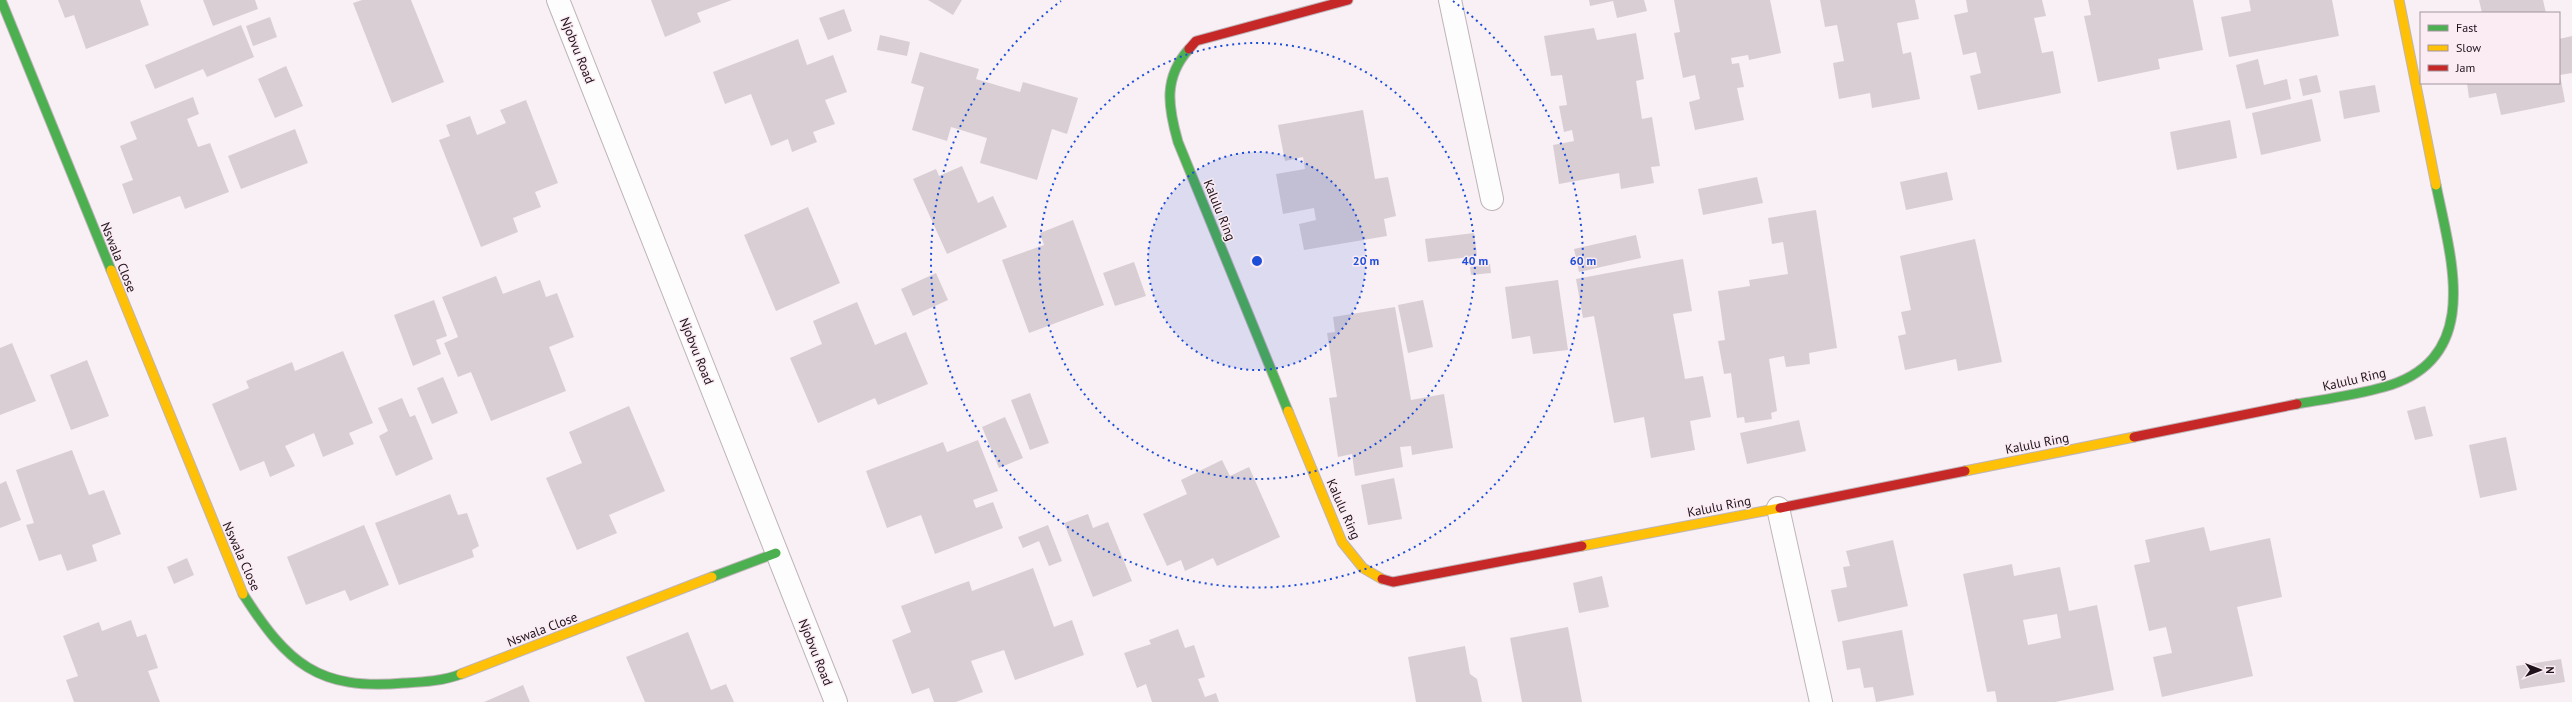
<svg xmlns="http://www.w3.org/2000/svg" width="2572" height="702" viewBox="0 0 2572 702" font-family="'PT Sans',sans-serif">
  <rect width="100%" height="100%" fill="#f8f0f4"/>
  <g fill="#d9ced4" fill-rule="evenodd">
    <polygon points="58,0 140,0 149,25 86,49 74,15 65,18"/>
    <polygon points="203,0 255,0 258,9 213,26"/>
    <polygon points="362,0 411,0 444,82 392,103 353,3"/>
    <polygon points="651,0 732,0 697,13 701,22 665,37"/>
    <polygon points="928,0 962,0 953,15"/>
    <polygon points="1589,0 1644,0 1647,11 1617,18 1613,1 1590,6"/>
    <polygon points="1674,0 1770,0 1781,53 1749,60 1748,55 1731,58 1732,64 1739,63 1744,87 1737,88 1744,120 1695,130 1689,102 1700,99 1695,75 1683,78 1674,33 1680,32"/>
    <polygon points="1820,0 1915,0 1919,19 1897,23 1903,54 1911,52 1920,99 1872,108 1870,93 1839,99 1833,63 1844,61 1837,25 1825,27"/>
    <polygon points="1966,0 2042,0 2046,16 2034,18 2042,53 2053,51 2061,93 1978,110 1970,76 1981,73 1976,52 1963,55 1954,15 1968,12"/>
    <polygon points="2088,0 2193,0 2203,50 2158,59 2160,69 2098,82 2084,16 2091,15"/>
    <polygon points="2249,0 2332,0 2339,36 2229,57 2221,17 2251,11"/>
    <polygon points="2479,0 2543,0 2546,13 2482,13"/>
    <polygon points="844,9 852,31 828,40 819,18"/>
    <polygon points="270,17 277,37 253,46 246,26"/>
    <polygon points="241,25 254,57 207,77 203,69 155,89 145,65"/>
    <polygon points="1594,28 1597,40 1636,33 1644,79 1636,81 1642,119 1652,117 1660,166 1651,167 1654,183 1621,189 1619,173 1559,184 1553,145 1574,141 1572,130 1564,132 1559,106 1567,105 1562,75 1551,76 1544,36"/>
    <polygon points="880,35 910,42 907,56 877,50"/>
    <polygon points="2572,36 2572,73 2560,75 2565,102 2501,115 2496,93 2469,98 2467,83 2559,83 2559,39"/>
    <polygon points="798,39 807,65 833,55 847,92 825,100 835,124 813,132 817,142 792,152 788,139 771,146 751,94 725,104 713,72"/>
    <polygon points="920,52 979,69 976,79 1020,92 1023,82 1078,98 1067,134 1052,129 1037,180 980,163 987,138 951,127 947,141 912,130 924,87 911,83"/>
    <polygon points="2258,59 2264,85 2287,79 2291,99 2246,109 2236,65"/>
    <polygon points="286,66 303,106 275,118 258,79"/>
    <polygon points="2317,75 2321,92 2303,96 2299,79"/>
    <polygon points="2375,85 2380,112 2344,119 2339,91"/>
    <polygon points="193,97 199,114 187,119 198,147 210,143 229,192 185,209 180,196 133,214 122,184 133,180 120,146 137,139 130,122"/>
    <polygon points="2312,99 2321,141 2261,155 2252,113"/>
    <polygon points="526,100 558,183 535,192 541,207 513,218 518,232 481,247 439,140 450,136 446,125 470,116 477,135 506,123 500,110"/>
    <polygon points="1363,110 1375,179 1388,177 1396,216 1384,219 1387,236 1304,250 1299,224 1316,220 1314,208 1283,214 1276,174 1305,169 1303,157 1285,161 1278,125"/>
    <polygon points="2230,120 2237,158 2177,170 2170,132"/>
    <polygon points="295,129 308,163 241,189 228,156"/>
    <polygon points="962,166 978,203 993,196 1007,227 947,254 913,179 936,169 939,176"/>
    <polygon points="1947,172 1953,200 1906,210 1900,182"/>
    <polygon points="1757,177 1763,203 1703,215 1698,189"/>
    <polygon points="808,207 840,283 776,311 744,235"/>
    <polygon points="1816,210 1837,348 1809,353 1810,364 1786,367 1784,356 1769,359 1777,411 1771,413 1772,419 1745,423 1744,417 1737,418 1731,373 1724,374 1718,341 1725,340 1718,291 1750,286 1749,280 1788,274 1783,242 1772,244 1768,218"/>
    <polygon points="1073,220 1104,305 1029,333 1002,260 1044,245 1040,233"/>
    <polygon points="1474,233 1477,256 1428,262 1425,239"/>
    <polygon points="1636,235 1641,258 1579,272 1574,249"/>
    <polygon points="1975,239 2002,362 1958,371 1956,359 1905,370 1898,336 1906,334 1901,312 1911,310 1900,256"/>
    <polygon points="1683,259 1692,311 1673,314 1685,379 1703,376 1711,417 1690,421 1695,450 1651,458 1644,417 1614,423 1594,316 1583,318 1576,279"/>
    <polygon points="1134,262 1146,296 1115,306 1103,273"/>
    <polygon points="1490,264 1491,273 1471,275 1470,267"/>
    <polygon points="936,273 948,300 913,316 901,289"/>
    <polygon points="496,276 503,294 540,280 546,297 557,293 574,337 549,347 566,391 491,421 471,372 458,377 444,343 458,337 442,297"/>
    <polygon points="1558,280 1568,350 1533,354 1530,336 1512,339 1505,287"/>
    <polygon points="434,300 447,336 436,340 441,354 413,366 394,315"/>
    <polygon points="1423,300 1433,347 1408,353 1398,305"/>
    <polygon points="857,302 875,345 906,332 928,384 878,405 875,398 818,423 790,358 822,344 813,321"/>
    <polygon points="1395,307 1411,400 1444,394 1453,448 1412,455 1411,446 1400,447 1403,467 1355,476 1352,454 1338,457 1329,398 1337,397 1327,333 1335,332 1333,317"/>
    <polygon points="12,343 36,401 0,415 0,348"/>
    <polygon points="343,351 373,423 349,433 354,444 323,457 314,433 285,446 295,466 270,477 264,461 240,471 212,404 249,388 246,381 292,362 295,371"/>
    <polygon points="87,360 109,416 71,430 50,375"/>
    <polygon points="443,377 458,413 432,424 417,388"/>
    <polygon points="1030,393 1049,443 1030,450 1011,400"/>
    <polygon points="402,398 410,417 415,415 433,459 396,476 379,436 388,431 378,408"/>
    <polygon points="629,406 665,491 609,515 617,533 577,550 546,478 582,463 569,432"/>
    <polygon points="2425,406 2433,436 2415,440 2407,411"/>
    <polygon points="1005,417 1023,458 999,468 982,427"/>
    <polygon points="1799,420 1806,451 1747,464 1740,433"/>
    <polygon points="2506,437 2517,490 2480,498 2469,445"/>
    <polygon points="978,440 998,491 973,500 976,508 993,502 1003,528 935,554 921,515 887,528 866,471 943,442 947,452"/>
    <polygon points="72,450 89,495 104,490 121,534 92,545 97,561 67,571 61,554 39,561 26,525 34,523 16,470"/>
    <polygon points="1222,460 1230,476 1249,467 1280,537 1217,566 1213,558 1185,571 1181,560 1167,566 1143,514 1187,494 1181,480"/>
    <polygon points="1394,478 1402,519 1368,525 1361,485"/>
    <polygon points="6,481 21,520 0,528 0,484"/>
    <polygon points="450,494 458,515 467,513 479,546 472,550 474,557 399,585 375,523"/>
    <polygon points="1088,514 1093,528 1108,522 1132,581 1093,597 1064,523"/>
    <polygon points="364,525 389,585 350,601 345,590 306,605 287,557"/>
    <polygon points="1048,525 1062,561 1049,566 1039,541 1023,548 1018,537"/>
    <polygon points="2204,527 2210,551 2270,538 2282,597 2237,607 2253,676 2162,697 2153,657 2172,653 2166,627 2149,631 2134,565 2150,562 2145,540"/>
    <polygon points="1893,540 1908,606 1838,622 1831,590 1847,587 1843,567 1850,566 1846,551"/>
    <polygon points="187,558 194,575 174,584 167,567"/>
    <path d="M2012 564 2014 576 2060 567 2069 611 2097 605 2114 690 2055 702H1997L1995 691 1987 692 1963 574ZM2057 614 2061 638 2028 645 2023 620Z"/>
    <polygon points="1033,568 1054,627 1072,620 1084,655 1015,680 1004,650 971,661 983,692 956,702 934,702 929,688 912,694 892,640 911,632 901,606 969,581 972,591"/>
    <polygon points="1602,576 1609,607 1579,613 1573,583"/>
    <polygon points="131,620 137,637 146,634 158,668 148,671 160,702 74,702 66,680 78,676 63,636 99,622 102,631"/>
    <polygon points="1568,627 1582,702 1522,702 1510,638"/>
    <polygon points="1178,629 1185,648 1194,645 1205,677 1198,679 1205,697 1216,693 1219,702 1152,702 1146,684 1137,688 1124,653 1151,644 1149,640"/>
    <polygon points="1902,630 1914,695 1876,702 1873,687 1864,688 1860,668 1847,670 1842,641"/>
    <polygon points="688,632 711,690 726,684 734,702 645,702 626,657"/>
    <polygon points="1465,646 1470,674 1477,679 1482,702 1416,702 1408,657"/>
    <polygon points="2561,659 2565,682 2520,689 2516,666"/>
    <polygon points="523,685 530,702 484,702"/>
  </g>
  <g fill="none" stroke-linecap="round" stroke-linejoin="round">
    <defs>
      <g id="lane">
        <polyline points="1450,0 1492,199"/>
        <polyline points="1778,508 1821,702"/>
      </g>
      <polyline id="street" points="558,0 836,702"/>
      <g id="fast">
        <polyline points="1,0 111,270"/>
        <path d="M1189 49C1163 78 1168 107 1178 142L1288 411"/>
        <path d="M2297 404C2326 399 2356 395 2384 387 2484 359 2451 259 2436 185"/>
        <polyline points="712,577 776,553"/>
        <path d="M243 594C287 663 318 691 404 683 422 682 444 681 461 674"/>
      </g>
      <g id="slow">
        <polyline points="2399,0 2436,185"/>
        <polyline points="111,270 243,594"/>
        <polyline points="1288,411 1342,542 1363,568 1382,579"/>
        <polyline points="1965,471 2134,437"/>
        <polyline points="1582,546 1780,508"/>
        <polyline points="461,674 712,577"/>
      </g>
      <g id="jam">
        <polyline points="1189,49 1196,41 1348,0"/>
        <polyline points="2134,437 2297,404"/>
        <polyline points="1780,508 1965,471"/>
        <polyline points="1382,579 1393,582 1582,546"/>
      </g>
    </defs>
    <use href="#lane" stroke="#beb4b9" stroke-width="24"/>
    <use href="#street" stroke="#beb4b9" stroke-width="24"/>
    <use href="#fast" stroke="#beb4b9" stroke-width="11"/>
    <use href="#slow" stroke="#beb4b9" stroke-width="11"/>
    <use href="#jam" stroke="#beb4b9" stroke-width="11"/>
    <use href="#lane" stroke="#fefdfd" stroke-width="22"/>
    <use href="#street" stroke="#fefdfd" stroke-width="22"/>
    <use href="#fast" stroke="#4caf50" stroke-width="9"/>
    <use href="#slow" stroke="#ffc107" stroke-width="9"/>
    <use href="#jam" stroke="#c62828" stroke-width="9"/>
  </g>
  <circle cx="1257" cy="261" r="109" fill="#1d4ed8" fill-opacity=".12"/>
  <g fill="none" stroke="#1d4ed8" stroke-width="2" stroke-dasharray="2 4">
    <circle cx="1257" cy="261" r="109"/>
    <circle cx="1257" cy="261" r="218"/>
    <path d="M1453 1A326 326 0 1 1 1061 1"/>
  </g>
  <g text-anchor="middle" stroke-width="3" stroke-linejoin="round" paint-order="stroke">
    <g font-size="13" fill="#1f121a" stroke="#fbecf4">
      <text transform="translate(578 50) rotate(68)" y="5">Njobvu Road</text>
      <text transform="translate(1220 210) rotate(68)" y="5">Kalulu Ring</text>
      <text transform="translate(119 257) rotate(68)" y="5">Nswala Close</text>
      <text transform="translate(697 351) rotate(68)" y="5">Njobvu Road</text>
      <text transform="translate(2354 379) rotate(-13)" y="5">Kalulu Ring</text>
      <text transform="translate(2037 443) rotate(-11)" y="5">Kalulu Ring</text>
      <text transform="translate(1719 506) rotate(-11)" y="5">Kalulu Ring</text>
      <text transform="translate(1344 509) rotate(66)" y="5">Kalulu Ring</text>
      <text transform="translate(242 556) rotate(66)" y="5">Nswala Close</text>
      <text transform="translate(542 629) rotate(-21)" y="5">Nswala Close</text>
      <text transform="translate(816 652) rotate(68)" y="5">Njobvu Road</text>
    </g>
  </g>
  <circle cx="1257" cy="261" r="6" fill="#1d4ed8" stroke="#fbecf4" stroke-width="2"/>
  <g font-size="12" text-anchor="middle" font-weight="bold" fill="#1d4ed8" stroke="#fbecf4" stroke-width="3" stroke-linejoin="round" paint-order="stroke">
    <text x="1366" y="265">20 m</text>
    <text x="1475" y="265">40 m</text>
    <text x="1583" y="265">60 m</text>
  </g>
  <rect x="2420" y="12" width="140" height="72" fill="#fbecf4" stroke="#a3959d"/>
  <rect x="2428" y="25" width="20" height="6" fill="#4caf50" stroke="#a3959d"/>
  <text x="2456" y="32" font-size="12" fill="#1f121a">Fast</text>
  <rect x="2428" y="45" width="20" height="6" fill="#ffc107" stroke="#a3959d"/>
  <text x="2456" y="52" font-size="12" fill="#1f121a">Slow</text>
  <rect x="2428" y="65" width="20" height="6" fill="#c62828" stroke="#a3959d"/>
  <text x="2456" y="72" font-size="12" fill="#1f121a">Jam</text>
  <g transform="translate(2540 670) rotate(90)" stroke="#fbecf4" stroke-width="3" paint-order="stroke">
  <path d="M0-3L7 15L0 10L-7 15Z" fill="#1f121a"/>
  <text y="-6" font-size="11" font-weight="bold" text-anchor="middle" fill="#1f121a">N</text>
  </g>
</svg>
